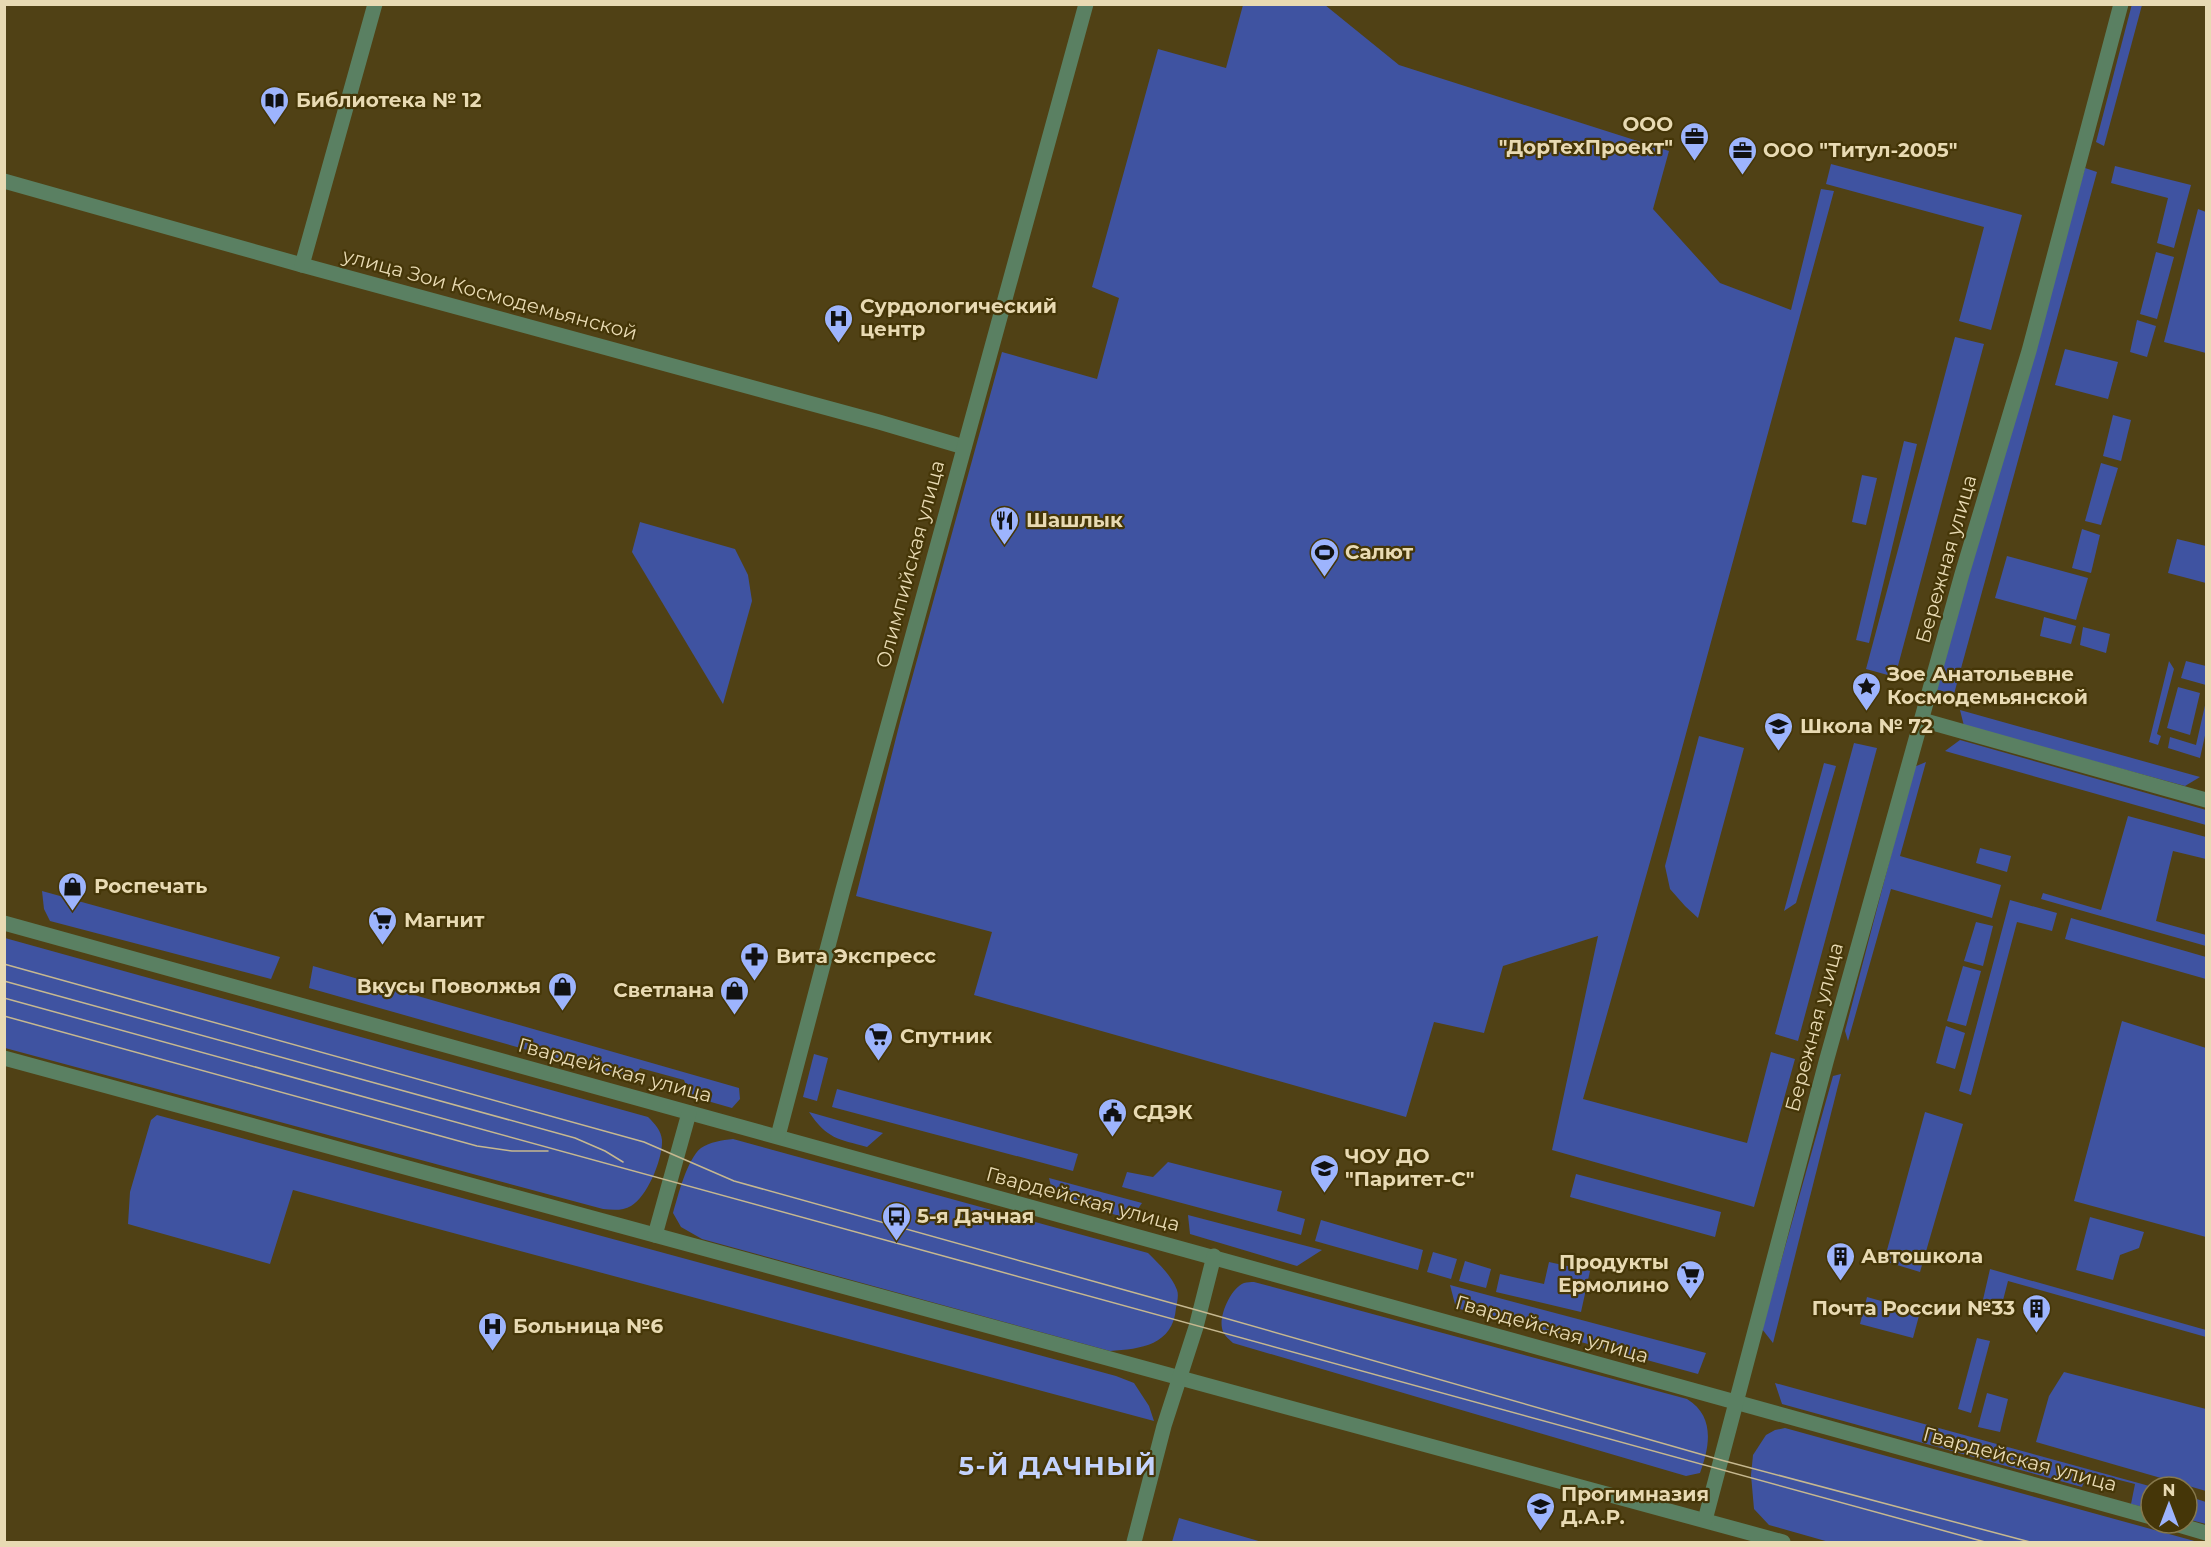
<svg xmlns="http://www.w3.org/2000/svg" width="2211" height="1547" viewBox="0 0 2211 1547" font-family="Montserrat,sans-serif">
  <rect width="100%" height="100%" fill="#504115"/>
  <g fill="#3f53a1">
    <polygon points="2132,4 2142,5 2104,146 2096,142"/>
    <polygon points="1243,5 1325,5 1399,65 1669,151 1653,209 1720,283 1791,310 1821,189 1834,191 1678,763 1583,1099 1747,1143 1771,1052 1795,1059 1754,1207 1552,1150 1598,936 1503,966 1484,1033 1434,1022 1406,1117 974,995 992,932 856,896 901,718 1002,352 1097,379 1119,298 1092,287 1158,49 1226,68"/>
    <polygon points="1831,164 2022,215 1991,330 1959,321 1984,227 1826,184"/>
    <polygon points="2115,166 2191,185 2174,248 2157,243 2168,198 2111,183"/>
    <polygon points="2085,168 2097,172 1954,694 1934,689"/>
    <polygon points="2198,209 2206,212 2206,353 2164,342"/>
    <polygon points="2156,252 2174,257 2157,319 2140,314"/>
    <polygon points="2137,320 2156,326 2147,357 2130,352"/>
    <polygon points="1955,337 1984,344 1895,677 1866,669"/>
    <polygon points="2065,349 2118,362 2108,399 2055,385"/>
    <polygon points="2113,415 2131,420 2121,461 2103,456"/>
    <polygon points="1904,441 1917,444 1869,643 1856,640"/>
    <polygon points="2101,463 2118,468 2101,525 2085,521"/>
    <polygon points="1862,475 1877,478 1866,525 1852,522"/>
    <polygon points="640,522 735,549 748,575 752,601 723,704 632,552"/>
    <polygon points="2082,529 2100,535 2091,573 2072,568"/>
    <polygon points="2177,539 2206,546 2206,583 2168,573"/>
    <polygon points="2007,556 2088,578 2076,620 1995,598"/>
    <polygon points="2044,617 2076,626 2071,644 2040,636"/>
    <polygon points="2083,627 2110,634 2106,653 2080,645"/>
    <polygon points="2169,661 2174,669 2157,734 2161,736 2158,745 2149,742"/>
    <polygon points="2186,661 2206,666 2206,685 2181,678"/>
    <polygon points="2178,687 2200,693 2190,735 2167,728"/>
    <polygon points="2206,701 2206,731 2200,758 2168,748 2170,737 2196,745"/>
    <polygon points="1960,710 2200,777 2185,786 1964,726"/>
    <polygon points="1699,736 1744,748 1698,918 1685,906 1670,889 1665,866"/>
    <polygon points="1960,740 2206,810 2206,825 1945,751"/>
    <polygon points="1854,743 1877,748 1798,1041 1775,1034"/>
    <polygon points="1926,762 1900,856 2001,885 1992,918 1891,889 1848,1041 1845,1031 1914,767"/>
    <polygon points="1824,763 1836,766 1796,903 1784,911"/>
    <polygon points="2128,816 2206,837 2206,859 2173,851 2156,921 2206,935 2206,946 2041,899 2043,893 2101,910"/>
    <polygon points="1980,848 2011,856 2007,872 1976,863"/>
    <polygon points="42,891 280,957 271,979 50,921 44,909"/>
    <polygon points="2010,900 2057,913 2052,931 2017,922 1971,1095 1959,1091"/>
    <polygon points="2071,918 2206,957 2206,979 2065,939"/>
    <polygon points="1976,922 1993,926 1983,966 1964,961"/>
    <path d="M5 938 648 1117C655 1124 661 1130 662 1140 663 1159 647 1197 631 1206 623 1211 612 1210 603 1209L5 1048Z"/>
    <polygon points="313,966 739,1088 740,1099 732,1108 690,1096 684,1080 640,1068 633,1080 309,988"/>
    <polygon points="1963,966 1981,971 1966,1026 1947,1021"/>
    <polygon points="2122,1021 2206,1048 2206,1237 2074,1201"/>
    <polygon points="1946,1026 1965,1033 1955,1069 1936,1063"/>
    <polygon points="814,1054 828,1058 817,1101 803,1097"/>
    <polygon points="1841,1074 1773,1343 1762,1329 1833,1076"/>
    <polygon points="837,1089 1078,1154 1073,1171 832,1107"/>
    <path d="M809 1112 883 1133 867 1147C838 1139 827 1139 809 1112Z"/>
    <polygon points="1925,1112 1963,1124 1920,1272 1884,1261"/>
    <polygon points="157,1115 1116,1376 1134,1383 1149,1406 1154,1421 293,1190 270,1264 128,1224 130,1192 151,1120"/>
    <path d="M733 1139 1148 1253C1158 1263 1172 1276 1177 1290 1179 1295 1177 1303 1176 1308 1173 1345 1141 1349 1110 1351L702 1239 681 1227 673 1213C678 1196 687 1159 701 1148 710 1142 722 1140 733 1139Z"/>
    <polygon points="1168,1162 1282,1191 1277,1211 1305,1219 1301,1235 1122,1187 1127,1172 1153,1177"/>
    <polygon points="1576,1174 1721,1212 1715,1237 1570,1197"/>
    <polygon points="1049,1178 1142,1203 1131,1219 1054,1198"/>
    <polygon points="1188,1215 1322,1250 1297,1266 1190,1234"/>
    <polygon points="2090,1217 2144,1232 2139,1248 2120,1255 2113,1280 2076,1270"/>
    <polygon points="1321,1220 1423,1250 1418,1270 1315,1241"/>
    <polygon points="1433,1252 1457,1259 1451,1279 1427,1272"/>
    <polygon points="1465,1261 1491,1269 1486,1288 1459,1281"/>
    <polygon points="1549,1262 1590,1271 1581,1312 1496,1292 1500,1274 1544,1284"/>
    <polygon points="1990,1269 2206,1330 2206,1337 2008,1281 2001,1308 1982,1304"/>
    <path d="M1254 1282 1687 1399C1715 1416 1710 1446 1700 1473L1686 1476 1233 1343C1228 1338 1223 1335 1222 1328 1219 1315 1231 1288 1244 1283 1247 1282 1251 1282 1254 1282Z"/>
    <polygon points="1450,1285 1706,1353 1698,1374 1456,1308"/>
    <polygon points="1867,1297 1920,1312 1913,1338 1860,1324"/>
    <polygon points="1977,1338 1990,1341 1971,1413 1958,1409"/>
    <polygon points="2064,1372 2206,1409 2206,1491 2036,1442 2049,1396"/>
    <polygon points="1775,1383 2153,1487 2151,1487 2151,1509 2131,1504 2135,1484 2088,1472 2082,1487 1782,1404"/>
    <polygon points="1987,1393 2008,1399 2000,1432 1978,1427"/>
    <polygon points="1785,1428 2198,1542 1829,1542 1769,1525 1754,1509 1751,1475 1753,1455 1766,1435 1775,1430"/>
    <polygon points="2187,1496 2206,1502 2206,1524 2187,1519"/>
    <polygon points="1179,1518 1262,1542 1172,1542"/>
  </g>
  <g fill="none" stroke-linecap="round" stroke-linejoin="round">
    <g stroke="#5a8062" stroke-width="15">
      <polyline points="4,181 302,265 879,422 964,447"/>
      <polyline points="302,265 375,4"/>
      <polyline points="1922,720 2206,800"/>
      <polyline points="4,923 2151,1517"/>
      <polyline points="4,1058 1783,1542"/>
      <polyline points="778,1136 842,893 1086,4"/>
      <polyline points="655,1235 689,1113"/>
      <polyline points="1705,1520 1826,1062 1962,574 2029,351 2121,4"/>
      <polyline points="2172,1523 2206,1533"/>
      <polyline points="1134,1542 1164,1426 1196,1327 1214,1256"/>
    </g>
    <g stroke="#c6b890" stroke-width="1.5">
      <polyline points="4,964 644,1142 734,1181 1200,1311 1721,1460 2030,1542"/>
      <polyline points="4,981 575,1138 605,1151 623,1162"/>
      <path d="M4 998C665 1178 1324 1362 1985 1542"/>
      <polyline points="4,1016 477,1146 512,1151 548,1151"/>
    </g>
  </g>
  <defs>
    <symbol id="library-pin" viewBox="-11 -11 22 30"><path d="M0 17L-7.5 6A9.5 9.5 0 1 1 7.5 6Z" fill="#9db4fd" stroke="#453608"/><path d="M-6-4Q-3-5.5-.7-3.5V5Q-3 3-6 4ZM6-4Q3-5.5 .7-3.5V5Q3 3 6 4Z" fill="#111"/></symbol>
    <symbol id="office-pin" viewBox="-11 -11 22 30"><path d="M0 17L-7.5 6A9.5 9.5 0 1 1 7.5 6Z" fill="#9db4fd" stroke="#453608"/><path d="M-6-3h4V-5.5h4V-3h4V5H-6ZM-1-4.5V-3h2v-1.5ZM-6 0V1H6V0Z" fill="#111"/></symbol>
    <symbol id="hospital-pin" viewBox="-11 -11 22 30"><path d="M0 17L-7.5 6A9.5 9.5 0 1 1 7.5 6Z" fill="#9db4fd" stroke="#453608"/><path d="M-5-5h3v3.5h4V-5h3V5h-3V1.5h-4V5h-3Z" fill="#111"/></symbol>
    <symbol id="restaurant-pin" viewBox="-11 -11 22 30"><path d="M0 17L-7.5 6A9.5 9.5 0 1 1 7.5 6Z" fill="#9db4fd" stroke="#453608"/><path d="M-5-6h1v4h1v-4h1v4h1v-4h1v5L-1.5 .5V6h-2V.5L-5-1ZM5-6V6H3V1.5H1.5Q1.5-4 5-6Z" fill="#111"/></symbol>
    <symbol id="stadium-pin" viewBox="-11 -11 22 30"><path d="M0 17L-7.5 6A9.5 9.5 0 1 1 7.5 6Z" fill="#9db4fd" stroke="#453608"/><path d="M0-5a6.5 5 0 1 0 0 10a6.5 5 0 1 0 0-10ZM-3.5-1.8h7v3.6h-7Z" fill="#111"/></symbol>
    <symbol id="sight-pin" viewBox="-11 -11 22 30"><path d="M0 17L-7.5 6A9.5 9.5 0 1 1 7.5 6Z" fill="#9db4fd" stroke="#453608"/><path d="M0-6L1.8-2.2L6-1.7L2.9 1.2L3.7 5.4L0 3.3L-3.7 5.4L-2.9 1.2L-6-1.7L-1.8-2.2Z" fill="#111"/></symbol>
    <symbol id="school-pin" viewBox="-11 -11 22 30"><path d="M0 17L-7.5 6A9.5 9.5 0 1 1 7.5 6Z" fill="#9db4fd" stroke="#453608"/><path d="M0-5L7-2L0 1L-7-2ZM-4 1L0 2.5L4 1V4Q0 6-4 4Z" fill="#111"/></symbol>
    <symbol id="shop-pin" viewBox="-11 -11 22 30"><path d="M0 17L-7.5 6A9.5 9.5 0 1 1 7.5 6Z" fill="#9db4fd" stroke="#453608"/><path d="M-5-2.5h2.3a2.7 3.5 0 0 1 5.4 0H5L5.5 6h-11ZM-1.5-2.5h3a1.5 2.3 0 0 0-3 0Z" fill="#111"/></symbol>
    <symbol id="supermarket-pin" viewBox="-11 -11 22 30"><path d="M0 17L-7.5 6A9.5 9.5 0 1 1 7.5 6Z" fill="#9db4fd" stroke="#453608"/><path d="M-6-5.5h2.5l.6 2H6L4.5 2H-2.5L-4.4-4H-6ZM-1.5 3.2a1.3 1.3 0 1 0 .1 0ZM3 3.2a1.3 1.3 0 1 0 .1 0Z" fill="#111"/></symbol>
    <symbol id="pharmacy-pin" viewBox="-11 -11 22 30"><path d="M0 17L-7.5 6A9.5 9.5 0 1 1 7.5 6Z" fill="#9db4fd" stroke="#453608"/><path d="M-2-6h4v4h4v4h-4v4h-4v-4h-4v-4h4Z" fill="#111"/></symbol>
    <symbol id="civic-pin" viewBox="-11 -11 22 30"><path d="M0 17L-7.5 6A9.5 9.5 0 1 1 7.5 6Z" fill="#9db4fd" stroke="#453608"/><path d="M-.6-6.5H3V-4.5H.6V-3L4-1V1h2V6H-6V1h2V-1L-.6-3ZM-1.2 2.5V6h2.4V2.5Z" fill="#111"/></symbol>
    <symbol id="bus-pin" viewBox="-11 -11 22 30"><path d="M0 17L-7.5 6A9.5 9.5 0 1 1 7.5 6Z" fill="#9db4fd" stroke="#453608"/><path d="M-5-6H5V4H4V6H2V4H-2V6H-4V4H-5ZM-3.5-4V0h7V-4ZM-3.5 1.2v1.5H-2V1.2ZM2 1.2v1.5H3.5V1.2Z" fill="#111"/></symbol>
    <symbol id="building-pin" viewBox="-11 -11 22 30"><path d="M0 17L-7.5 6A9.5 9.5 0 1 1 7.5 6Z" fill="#9db4fd" stroke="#453608"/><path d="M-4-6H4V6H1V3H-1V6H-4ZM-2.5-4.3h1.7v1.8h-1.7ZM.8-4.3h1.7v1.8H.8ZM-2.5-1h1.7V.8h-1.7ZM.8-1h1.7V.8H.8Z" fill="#111"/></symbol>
  </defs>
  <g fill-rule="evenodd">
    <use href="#library-pin" x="258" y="84" width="33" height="45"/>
    <use href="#office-pin" x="1678" y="120" width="33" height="45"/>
    <use href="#office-pin" x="1726" y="134" width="33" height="45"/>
    <use href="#hospital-pin" x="822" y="302" width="33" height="45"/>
    <use href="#restaurant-pin" x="988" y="504" width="33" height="45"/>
    <use href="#stadium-pin" x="1308" y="536" width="33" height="45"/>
    <use href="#sight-pin" x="1850" y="670" width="33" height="45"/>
    <use href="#school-pin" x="1762" y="710" width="33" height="45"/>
    <use href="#shop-pin" x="56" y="870" width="33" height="45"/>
    <use href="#supermarket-pin" x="366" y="904" width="33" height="45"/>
    <use href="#pharmacy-pin" x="738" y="940" width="33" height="45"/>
    <use href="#shop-pin" x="546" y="970" width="33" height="45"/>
    <use href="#shop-pin" x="718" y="974" width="33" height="45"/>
    <use href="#supermarket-pin" x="862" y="1020" width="33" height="45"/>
    <use href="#civic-pin" x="1096" y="1096" width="33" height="45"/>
    <use href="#school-pin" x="1308" y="1152" width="33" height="45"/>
    <use href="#bus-pin" x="880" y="1200" width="33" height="45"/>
    <use href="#building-pin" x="1824" y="1240" width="33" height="45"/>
    <use href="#supermarket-pin" x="1674" y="1258" width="33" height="45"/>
    <use href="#building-pin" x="2020" y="1292" width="33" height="45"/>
    <use href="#hospital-pin" x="476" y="1310" width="33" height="45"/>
    <use href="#school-pin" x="1524" y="1490" width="33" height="45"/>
  </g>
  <g text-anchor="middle" stroke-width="4.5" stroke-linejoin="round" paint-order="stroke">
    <g font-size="20" font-weight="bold" fill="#e8dab3" stroke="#453608" text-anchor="start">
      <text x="296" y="107">Библиотека № 12</text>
      <text x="1673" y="131" text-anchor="end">ООО<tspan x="1673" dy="23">"ДорТехПроект"</tspan></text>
      <text x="1763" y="157">ООО "Титул-2005"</text>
      <text x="860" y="313">Сурдологический<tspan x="860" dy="23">центр</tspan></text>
      <text x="1026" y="527">Шашлык</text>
      <text x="1345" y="559">Салют</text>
      <text x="1887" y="681">Зое Анатольевне<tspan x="1887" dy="23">Космодемьянской</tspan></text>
      <text x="1800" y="733">Школа № 72</text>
      <text x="94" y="893">Роспечать</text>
      <text x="404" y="927">Магнит</text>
      <text x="776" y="963">Вита Экспресс</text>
      <text x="541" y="993" text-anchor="end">Вкусы Поволжья</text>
      <text x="714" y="997" text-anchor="end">Светлана</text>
      <text x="900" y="1043">Спутник</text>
      <text x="1133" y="1119">СДЭК</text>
      <text x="1345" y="1163">ЧОУ ДО<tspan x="1345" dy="23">"Паритет-С"</tspan></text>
      <text x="917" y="1223">5-я Дачная</text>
      <text x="1861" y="1263">Автошкола</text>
      <text x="1669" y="1269" text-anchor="end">Продукты<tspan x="1669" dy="23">Ермолино</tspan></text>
      <text x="2015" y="1315" text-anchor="end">Почта России №33</text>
      <text x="513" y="1333">Больница №6</text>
      <text x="1561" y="1501">Прогимназия<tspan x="1561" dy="23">Д.А.Р.</tspan></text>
    </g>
    <g font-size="20" fill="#e8dab3" stroke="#453608">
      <text transform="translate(490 294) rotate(15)" y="7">улица Зои Космодемьянской</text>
      <text transform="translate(1946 559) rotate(-74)" y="7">Бережная улица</text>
      <text transform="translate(910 564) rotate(-75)" y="7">Олимпийская улица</text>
      <text transform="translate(1814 1027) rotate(-75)" y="7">Бережная улица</text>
      <text transform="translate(615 1070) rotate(15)" y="7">Гвардейская улица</text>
      <text transform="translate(1083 1199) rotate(15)" y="7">Гвардейская улица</text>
      <text transform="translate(1552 1329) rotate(16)" y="7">Гвардейская улица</text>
      <text transform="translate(2020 1459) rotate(15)" y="7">Гвардейская улица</text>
    </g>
    <g font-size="26" font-weight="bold" letter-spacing="1.5" fill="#c4d2fc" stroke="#453608">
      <text x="1058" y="1475">5-Й ДАЧНЫЙ</text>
    </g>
  </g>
  <rect width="2211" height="1547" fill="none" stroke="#e8dab3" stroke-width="12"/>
  <g transform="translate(2169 1505)"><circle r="28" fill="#453608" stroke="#86784c" stroke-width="1.5"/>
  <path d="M0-4.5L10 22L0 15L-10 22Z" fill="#9db4fd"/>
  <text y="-9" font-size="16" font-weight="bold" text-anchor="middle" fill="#e8dab3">N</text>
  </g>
</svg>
